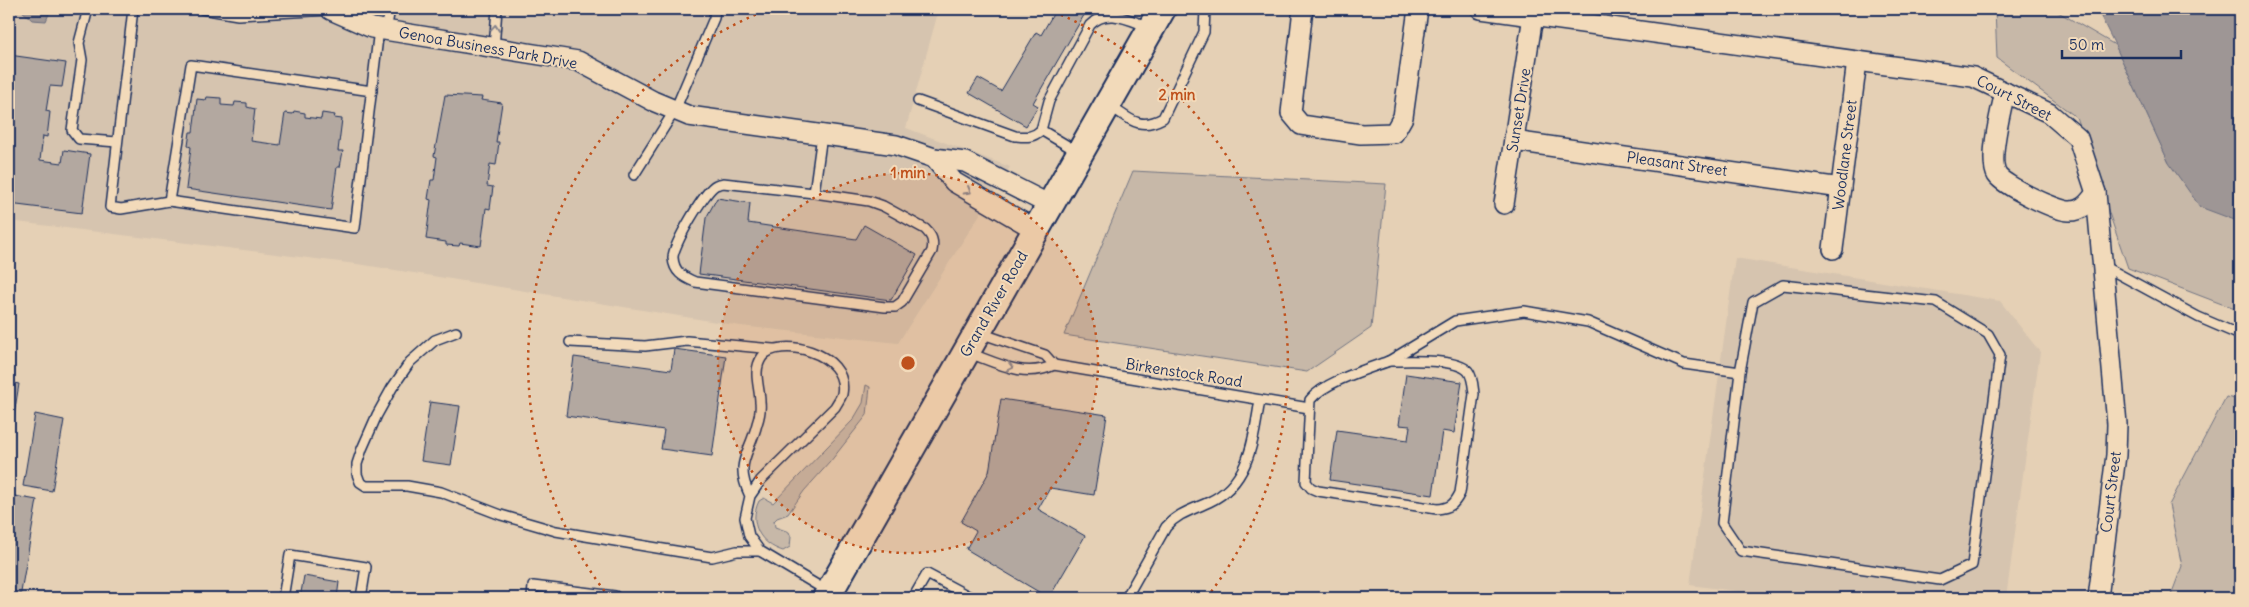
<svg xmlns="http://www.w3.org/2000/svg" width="2249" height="607" viewBox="0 0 2249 607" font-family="Delius,sans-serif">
  <rect width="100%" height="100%" fill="#e5d0b5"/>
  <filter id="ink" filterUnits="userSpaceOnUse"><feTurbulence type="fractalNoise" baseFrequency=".02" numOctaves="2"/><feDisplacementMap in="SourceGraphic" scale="10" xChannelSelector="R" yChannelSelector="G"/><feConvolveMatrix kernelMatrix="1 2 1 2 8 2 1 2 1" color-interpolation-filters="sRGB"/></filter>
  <g filter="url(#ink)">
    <g fill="#d6c4af">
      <polygon points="9,9 939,9 906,128 1010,167 898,343 741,326 364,265 9,221"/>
      <polygon points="1735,258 2000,301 2040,352 2006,598 1787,598 1690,585"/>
    </g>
    <g fill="#c7b8a8" stroke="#717483">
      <polygon points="1995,9 2053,9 2115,45 2169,163 2240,222 2240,311 2128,268 2076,117 1997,58"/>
      <polygon points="1133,171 1386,184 1371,328 1307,372 1064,335"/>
      <path d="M866 385 870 387 867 415 830 462 804 491 788 514 777 518 774 521 775 527 789 532 791 537 790 547 783 551C760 544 748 523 759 501L764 498 773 503 853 420 863 403Z"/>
      <polygon points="2226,397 2240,400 2240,598 2170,598 2182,566 2169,505"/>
    </g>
    <g fill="#9e9695" stroke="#6a6d7f">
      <polygon points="20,9 51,9 46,21 32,20"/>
      <polygon points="2097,9 2240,9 2240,222 2200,207 2169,163 2115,45"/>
    </g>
    <g fill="#b3a8a0" stroke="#1b2f5e">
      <polygon points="632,9 673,9 672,14"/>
      <polygon points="1056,9 1087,10 1033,103 1038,106 1026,126 969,93 978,78 1001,91 1036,32 1041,35"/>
      <polygon points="9,55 66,63 62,87 50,86 46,111 50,112 47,137 43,136 40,160 62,163 64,150 90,154 82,213 9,204"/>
      <polygon points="445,95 482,97 481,100 502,103 496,142 499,142 496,165 490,164 487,186 493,187 490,209 486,208 481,246 460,243 459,246 446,245 446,242 426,239 431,200 428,199 431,180 434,180 437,157 434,156"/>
      <polygon points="207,97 221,98 221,105 234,106 235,102 247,103 247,107 255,109 251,141 280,145 285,113 293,114 294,111 305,113 305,117 321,119 322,113 335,115 334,118 342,119 338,151 343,151 340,167 337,167 331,210 186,189 191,147 188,146 190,132 193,132 197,99 206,100"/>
      <polygon points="717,198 750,203 748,223 856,239 864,225 917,255 891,300 699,274 706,218"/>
      <polygon points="674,349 726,356 712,456 661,449 664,430 566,416 574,357 671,370"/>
      <polygon points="1406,374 1462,382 1454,433 1442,431 1433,495 1330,480 1337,430 1408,440 1410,426 1399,425"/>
      <polygon points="9,382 19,384 9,446"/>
      <polygon points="1001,399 1107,415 1094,495 1050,488 1038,509 1085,536 1049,598 966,549 976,531 961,522 989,472"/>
      <polygon points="430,402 460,406 451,465 421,461"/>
      <polygon points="35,414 64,420 52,491 23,486"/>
      <polygon points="9,495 37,500 20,598 9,598"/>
      <polygon points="304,576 339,582 337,598 300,598"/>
    </g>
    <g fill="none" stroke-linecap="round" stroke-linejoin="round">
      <defs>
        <g id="lane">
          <polyline points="88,9 79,43 82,60 72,130 79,139 117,142"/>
          <polyline points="133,9 110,207 121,209 169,201 355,228 379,29"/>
          <polyline points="202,9 238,15 331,10"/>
          <polyline points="386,31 390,9"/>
          <polyline points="494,48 497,9"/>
          <path d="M918 101 1015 136C1026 137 1033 138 1041 130"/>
          <path d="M1110 106C1130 119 1139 131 1163 118L1204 32 1205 9"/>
          <path d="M1078 152 1041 130 1049 101 1090 25C1107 7 1129 20 1149 27"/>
          <polyline points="634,175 675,110 714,18 715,9"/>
          <path d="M814 193 869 201 883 206 925 229C932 236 934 241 932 251L902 302 895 307H885L695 282C683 277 674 272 673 258 672 247 705 190 716 185 718 184 721 184 723 183L814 193 822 135"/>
          <polyline points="169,201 191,65 372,91"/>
          <polyline points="2102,265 2198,317 2240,335"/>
          <polyline points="456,332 435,340 410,362 392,388 377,415 362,449 357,464 357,474 360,482 366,486 407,486 441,492 501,515 556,531 651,547 712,557 737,551 760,551"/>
          <polyline points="980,333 1045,355 1054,365"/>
          <polyline points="570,342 645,346 687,341 773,349"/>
          <path d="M969 353C997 363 1025 379 1054 365L1309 408"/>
          <polyline points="1389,361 1455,321 1524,311 1588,322 1684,364 1740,372 1722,523 1741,551 1940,580 1972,565 2000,355 1988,334 1936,302 1783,285 1753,302 1740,372"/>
          <path d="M1389 361C1407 361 1455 358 1468 371 1473 377 1473 387 1474 394L1460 493C1454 505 1450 508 1437 509L1318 491 1311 488 1306 482 1310 400C1324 382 1367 369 1389 361Z"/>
          <path d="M750 496C734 462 749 456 757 424 759 418 761 409 760 402 760 387 752 371 762 357 777 336 850 351 842 394 841 398 837 403 835 407L761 480 750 496 745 518 749 536 760 551 827 591"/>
          <polyline points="283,598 290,555 366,567 361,598"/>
          <polyline points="532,598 533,586 615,596 614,598"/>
          <polyline points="913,598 927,574 972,598"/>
          <path d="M1126 598 1166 527C1178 513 1192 510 1209 502 1250 483 1253 440 1260 400"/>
        </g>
        <g id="street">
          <polyline points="1303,9 1291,113 1301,125 1361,134 1394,133 1403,117 1418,9"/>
          <polyline points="1481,9 1973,77 2049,113 2078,138 2096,193 2117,424 2116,455 2098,598"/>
          <polyline points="331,10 372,28 578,61 653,101 689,116 896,145 934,158 965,162 1050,205"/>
          <path d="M2005 92C2001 110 1988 160 1997 175 2004 186 2057 211 2069 211 2082 212 2089 202 2096 193"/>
          <polyline points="1514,141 1841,188"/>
          <polyline points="934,158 954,182 1036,230"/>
          <polyline points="1504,204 1533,16"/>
          <polyline points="1833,249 1857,61"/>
        </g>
        <polyline id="secondary" points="826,598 1162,9"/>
      </defs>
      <use href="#lane" stroke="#1b2f5e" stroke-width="12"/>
      <use href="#street" stroke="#1b2f5e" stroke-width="22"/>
      <use href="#secondary" stroke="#1b2f5e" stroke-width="30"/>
      <use href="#lane" stroke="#f2daba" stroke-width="9"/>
      <use href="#street" stroke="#f2daba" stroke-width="19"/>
      <use href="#secondary" stroke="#f2daba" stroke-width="26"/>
    </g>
    <defs><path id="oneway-chevron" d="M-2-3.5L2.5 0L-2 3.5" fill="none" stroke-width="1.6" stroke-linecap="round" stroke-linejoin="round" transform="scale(1.25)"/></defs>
    <g stroke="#86848c">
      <use href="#oneway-chevron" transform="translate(495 28) rotate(-85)"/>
      <use href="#oneway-chevron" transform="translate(968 191) rotate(30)"/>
      <use href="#oneway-chevron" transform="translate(1010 367) rotate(14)"/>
    </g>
  </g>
  <circle cx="908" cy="363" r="190" fill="#bf511c" fill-opacity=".12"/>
  <g fill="none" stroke="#bf511c" stroke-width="2.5" stroke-dasharray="2.5 5">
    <circle cx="908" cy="363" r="190"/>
    <path d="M609 597A380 380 0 0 1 769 9M1047 9A380 380 0 0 1 1207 597"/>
  </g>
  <g text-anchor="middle" stroke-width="4" stroke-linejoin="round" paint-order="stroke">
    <g font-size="15" fill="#1b2f5e" stroke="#f2daba">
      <text transform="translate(488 48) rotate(10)" y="5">Genoa Business Park Drive</text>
      <text transform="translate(2014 98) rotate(27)" y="5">Court Street</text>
      <text transform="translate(1519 110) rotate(-81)" y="5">Sunset Drive</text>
      <text transform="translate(1845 155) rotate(-83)" y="5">Woodlane Street</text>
      <text transform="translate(1677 164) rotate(8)" y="5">Pleasant Street</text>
      <text transform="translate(994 304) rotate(-60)" y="5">Grand River Road</text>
      <text transform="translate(1184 373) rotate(9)" y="5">Birkenstock Road</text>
      <text transform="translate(2111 492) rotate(-83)" y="5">Court Street</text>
    </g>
  </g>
  <circle cx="908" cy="363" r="8" fill="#bf511c" stroke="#f2daba" stroke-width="2.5"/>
  <g font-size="15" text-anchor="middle" font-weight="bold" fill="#bf511c" stroke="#f2daba" stroke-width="4" stroke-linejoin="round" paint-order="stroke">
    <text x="1177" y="100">2 min</text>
    <text x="908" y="178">1 min</text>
  </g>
  <rect width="2249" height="607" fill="none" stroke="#f2daba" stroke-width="30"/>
  <rect x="15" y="15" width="2219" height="577" fill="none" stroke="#1b2f5e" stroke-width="2" filter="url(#ink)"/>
  <path d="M2062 50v8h119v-8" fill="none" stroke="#1b2f5e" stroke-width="2.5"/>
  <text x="2069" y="50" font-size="15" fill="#1b2f5e" stroke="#f2daba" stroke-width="4" paint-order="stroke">50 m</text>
</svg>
